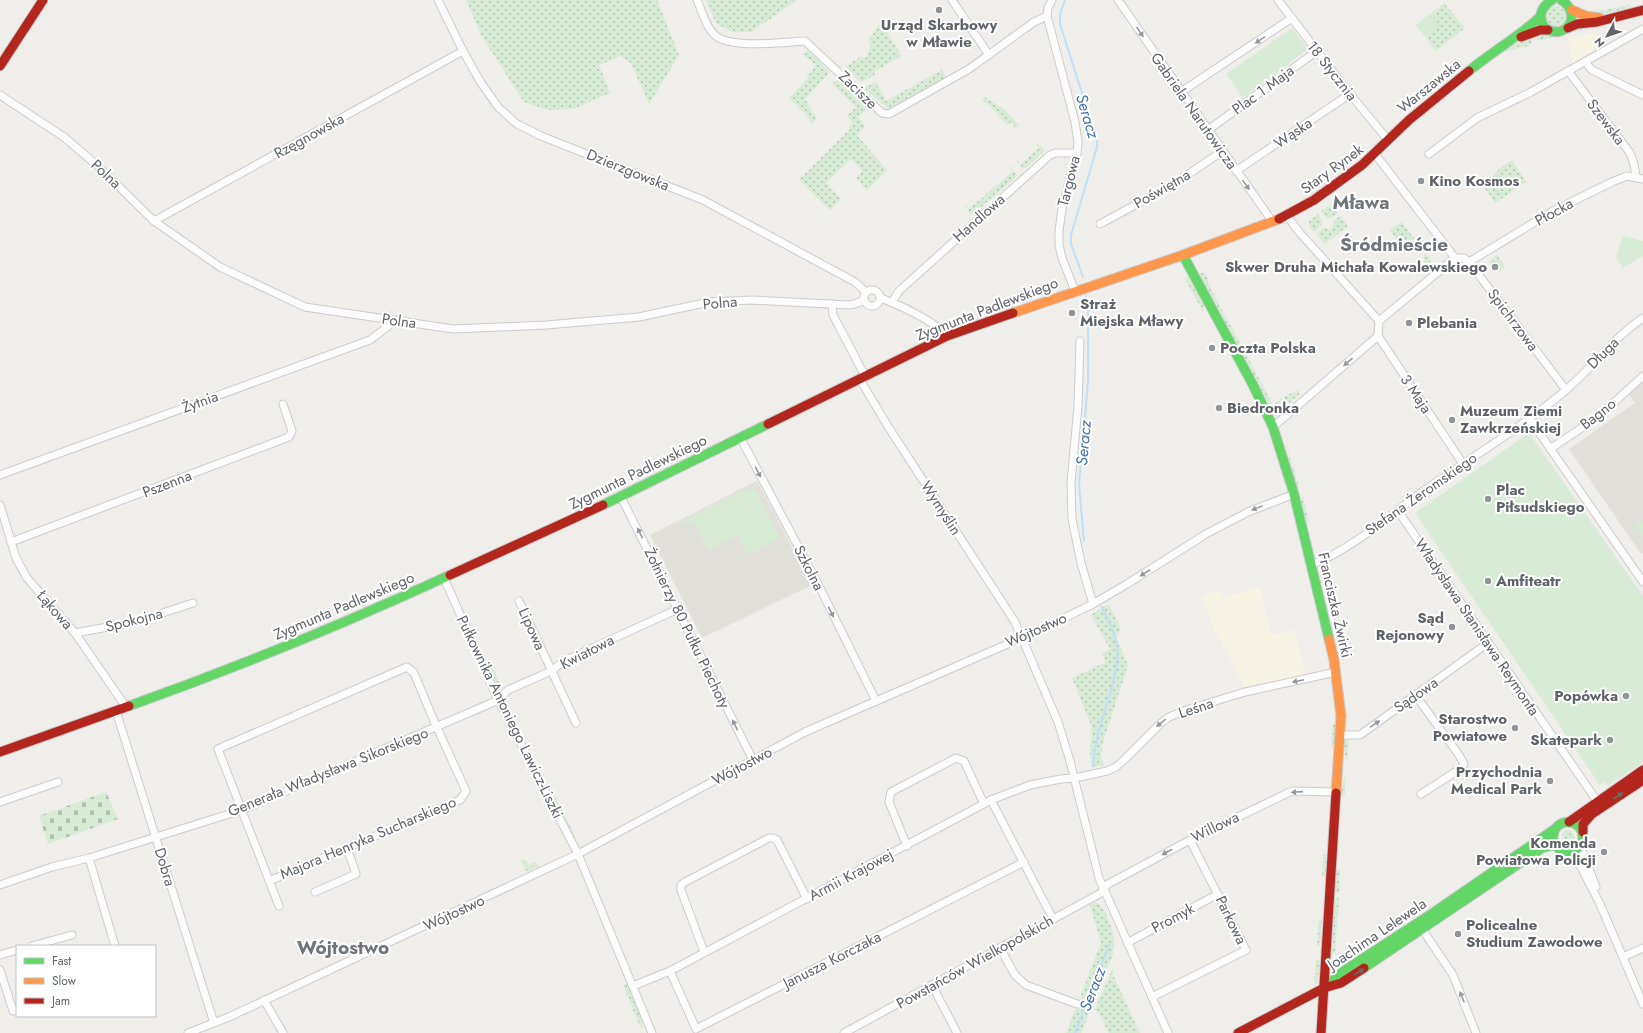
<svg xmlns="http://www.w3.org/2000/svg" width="1643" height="1033" viewBox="0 0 1643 1033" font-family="Jost,sans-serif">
  <defs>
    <pattern id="grass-dots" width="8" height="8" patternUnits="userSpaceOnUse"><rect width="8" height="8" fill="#d8ebd6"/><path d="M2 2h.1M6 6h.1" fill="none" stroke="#b2c2b1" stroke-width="1.8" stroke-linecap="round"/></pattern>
    <pattern id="cemetery-stones" width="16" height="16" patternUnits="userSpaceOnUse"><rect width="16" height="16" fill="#d8ebd6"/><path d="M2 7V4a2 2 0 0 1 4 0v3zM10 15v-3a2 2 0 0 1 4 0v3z" fill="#b2c2b1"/></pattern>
  </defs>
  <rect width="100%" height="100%" fill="#efeeea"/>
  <g fill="#f7f3e4">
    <polygon points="1595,32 1608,45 1573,65 1568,39"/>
    <polygon points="1260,587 1271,635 1294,629 1307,679 1245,692 1242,682 1214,628 1202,598 1218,589 1223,598"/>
  </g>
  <g fill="#e2e0da">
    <polygon points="1643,381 1643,553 1641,554 1569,449 1635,403 1629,395"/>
    <polygon points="757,481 812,585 702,638 650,535"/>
  </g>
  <g fill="url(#grass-dots)">
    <polygon points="466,0 657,0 679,55 649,104 631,63 621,56 599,65 610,93 573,109 548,110 524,102 482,37"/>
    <polygon points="706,0 797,0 751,32 732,32 716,23"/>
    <polygon points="1444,3 1465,28 1436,51 1416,25"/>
    <path d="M1630 5C1624 13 1598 15 1589 13Z"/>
    <circle cx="1556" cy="16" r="10"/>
    <polygon points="885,20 890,28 885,28 901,56 875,71 874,76 860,82 846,67 860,57 866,58 871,45 868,41 881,22"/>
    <polygon points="1583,26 1582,30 1538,41 1534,34"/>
    <polygon points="1530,36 1532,42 1528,46 1506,51 1506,49"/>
    <polygon points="808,50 830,72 805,99 817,119 812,124 808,117 789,98 808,78 807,77 816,65 803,55"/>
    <polygon points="942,70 946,77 888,109 864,88 876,82 886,101"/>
    <polygon points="838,79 868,108 858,117 865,126 857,135 887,170 867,190 856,178 863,171 851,159 826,183 841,199 830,210 799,180 850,129 849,127 853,123 847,116 856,107 832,84"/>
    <polygon points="984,97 1004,109 1019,125 1016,128 1011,122 1007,125 989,105 982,100"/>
    <polygon points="1037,143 1045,151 1024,169 1016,161 1021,164 1039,148 1036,144"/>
    <polygon points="1512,160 1526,182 1495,203 1484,187 1500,168"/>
    <polygon points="1011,166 1017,176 973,214 969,212 965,205 969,209 1013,171 1009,167"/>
    <polygon points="1331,204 1338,212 1333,217 1327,218 1321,211"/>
    <polygon points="1318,214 1322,220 1322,225 1314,232 1309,226 1309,221"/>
    <polygon points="1340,216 1348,226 1325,244 1316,234 1323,228 1331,230 1335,220"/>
    <polygon points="1401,222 1414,238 1414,245 1403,248 1390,230"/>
    <polygon points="1425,253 1431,261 1424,268 1423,267"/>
    <polygon points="1497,255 1505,267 1498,272 1496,270 1497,267 1492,266 1489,261"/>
    <polygon points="1199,273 1205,273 1210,287 1279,416 1275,416 1273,414 1259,385"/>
    <polygon points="1188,276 1204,305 1203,312 1185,279"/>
    <polygon points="1298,390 1300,394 1288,404 1284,397"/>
    <polygon points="1282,398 1287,406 1280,412 1275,403"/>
    <polygon points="1285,442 1300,489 1296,485"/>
    <polygon points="1303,496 1309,523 1306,521 1301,502"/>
    <polygon points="1108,604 1121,628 1116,637 1128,665 1102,745 1101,757 1104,765 1092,767 1090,754 1092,727 1072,678 1106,662 1102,654 1110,649 1091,615"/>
    <polygon points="489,661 499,682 497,685 487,663"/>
    <polygon points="1333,722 1336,724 1334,747 1331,749"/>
    <polygon points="1349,739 1347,760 1346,760 1343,745 1345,740"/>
    <polygon points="1345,774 1345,796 1342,797 1340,795"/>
    <polygon points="555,796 576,838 575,839 553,798"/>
    <circle cx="1568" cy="836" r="6"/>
    <polygon points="1323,854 1327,855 1325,876 1322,876"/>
    <polygon points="524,859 529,867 531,866 530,864 536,862 538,867 527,872 521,861"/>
    <polygon points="1336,869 1340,869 1339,893 1336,893"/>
    <polygon points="1335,898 1339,898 1335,952 1333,954 1332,953"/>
    <path d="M1096 902C1105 906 1113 930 1114 939 1114 944 1113 950 1113 955L1081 1033H1066L1101 943 1090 905Z"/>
    <polygon points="1319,919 1322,920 1320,945 1317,946"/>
    <polygon points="1316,960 1319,960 1318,981 1314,986"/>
    <polygon points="1112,970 1114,971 1113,975 1140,1033 1109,1033 1097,1010 1095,1009"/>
    <polygon points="629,983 643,1020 641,1029 623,985"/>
  </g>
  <polygon fill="url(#cemetery-stones)" points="106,792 118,819 48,844 39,816"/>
  <g fill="#d8ebd6">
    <polygon points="1431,13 1440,26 1426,37 1416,25"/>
    <polygon points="1292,28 1308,49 1243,98 1226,74"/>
    <polygon points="1623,236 1643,241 1643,256 1623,268 1616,257"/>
    <polygon points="1529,433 1643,596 1643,762 1607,786 1605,782 1600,785 1415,513"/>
    <polygon points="748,488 750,492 755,489 780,538 748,555 738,535 708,550 693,521 683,525 681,522"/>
    <polygon points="1643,521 1643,537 1635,526"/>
  </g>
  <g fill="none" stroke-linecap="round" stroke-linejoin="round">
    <g stroke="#bfe0f9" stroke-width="2">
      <polyline points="1065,0 1060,14 1060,24 1097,140 1097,147 1071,235 1071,244 1083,277"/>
      <polyline points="1084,541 1079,484 1088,382 1088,305 1086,296"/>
      <path d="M1093 767C1094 756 1095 745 1098 734 1105 707 1119 675 1117 647 1116 634 1108 620 1102 607"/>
      <polyline points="1075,1033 1109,945"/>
    </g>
    <defs>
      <g id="street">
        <polyline points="438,0 463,51 481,83 499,108 517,124 541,136 703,200 855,282 866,292"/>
        <path d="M697 0C702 11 706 28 716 36 733 49 784 42 805 41L882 113 889 114 969 69 1034 22 1047 16"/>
        <polyline points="952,0 989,55"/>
        <polyline points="1052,0 1048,8 1047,16 1075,122 1078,142 1077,153 1062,209 1059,231 1059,245 1062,258 1075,291"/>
        <polyline points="1118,0 1272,221"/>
        <polyline points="1278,0 1350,94 1388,140"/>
        <polyline points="1585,62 1592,70 1643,95"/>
        <polyline points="1568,71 1630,153 1634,164 1636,177"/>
        <polyline points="1181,92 1292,18"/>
        <polyline points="0,95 64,137 99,167 154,221 220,267 305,307 453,329 546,325 639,317 709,302 752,300 848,305 855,304 864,300"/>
        <polyline points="1208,130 1317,51"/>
        <polyline points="1375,154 1455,258"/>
        <polyline points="1429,154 1477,118 1531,92 1643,29"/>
        <polyline points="1236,171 1350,94"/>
        <polyline points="1287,216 1300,233 1379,321"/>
        <polyline points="154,221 463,51"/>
        <polyline points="1100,224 1172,185 1223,151"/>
        <polyline points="1455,258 1464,258 1469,262 1566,390"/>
        <polyline points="1469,262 1553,211 1612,182 1627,176 1643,179"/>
        <circle cx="872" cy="298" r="8"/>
        <path d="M881 298C901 306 932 319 947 336"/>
        <polyline points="892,302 899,291 1050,155 1056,153 1077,153"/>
        <polyline points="832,304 833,315 865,376"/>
        <polyline points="1379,321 1378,336 1463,464"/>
        <polyline points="1379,321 1455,258"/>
        <polyline points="1080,341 1078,406 1071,483 1072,519 1081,563 1093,604"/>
        <polyline points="859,378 889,428 1015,622 1058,722 1070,761 1099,878 1168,1033"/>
        <polyline points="1529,418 1643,582"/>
        <polyline points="1273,427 1378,336"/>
        <polyline points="740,437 817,582 876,701"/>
        <polyline points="1550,449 1598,417 1643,376"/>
        <polyline points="0,475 370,340 395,321"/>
        <polyline points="621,497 753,760"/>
        <polyline points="0,505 16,558 27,578 75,633 126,707"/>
        <polyline points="1398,511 1597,801"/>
        <polyline points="11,542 289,437 292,431 283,404"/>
        <path d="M1311 565C1346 552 1385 520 1415 497 1465 461 1519 430 1566 390 1593 367 1613 338 1643 318"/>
        <polyline points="444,578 498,700 578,854 652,1033"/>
        <polyline points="519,601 576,723"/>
        <polyline points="75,633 135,622 193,603"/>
        <polyline points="1416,696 1459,755 1464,764 1460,769 1421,794"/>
        <polyline points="116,711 214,1023"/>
        <polyline points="1339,735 1360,735 1488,643"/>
        <polyline points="991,800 1053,919"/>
        <polyline points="0,802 58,782"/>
        <polyline points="907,846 889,802 891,792 956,758 964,761 984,804"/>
        <polyline points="1580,846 1596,887"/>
        <polyline points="1570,851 1582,869 1600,904 1643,1004"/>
        <polyline points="89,858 115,946"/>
        <polyline points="269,881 460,800 466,791 434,721 414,673 407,667 218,749 279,906"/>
        <polyline points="0,885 52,867 89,858 242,810 487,705 498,700 508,690 551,671 564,661 678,609"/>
        <polyline points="315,892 356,874 347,848"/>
        <polyline points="1420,926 1453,975 1476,1033"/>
        <polyline points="1127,943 1218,894"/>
        <polyline points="32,946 72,935"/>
        <polyline points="1000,948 1015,975 1026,985 1077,1004"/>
        <polyline points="704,952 681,890 681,885 685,882 769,838 773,838 777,840 807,899"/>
        <polyline points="0,955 17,950"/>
        <polyline points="1623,957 1643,948"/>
        <polyline points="0,970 13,1011 17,1010"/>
        <polyline points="670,971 696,1029 1024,862"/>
        <polyline points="932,985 957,1033"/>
        <polyline points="633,986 670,971 991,800 1030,785 1061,779 1075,778 1107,771 1116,767 1125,759 1161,723 1169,717 1189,709 1245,692 1336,672"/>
        <polyline points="1152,997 1246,950 1190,840"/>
        <polyline points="264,1000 283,1033"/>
        <polyline points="188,1033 229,1017 578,854 805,732 1033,633 1093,604 1127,584 1206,534 1248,512 1294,494"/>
        <polyline points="844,1033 1101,893 1103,889 1108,884 1190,840 1292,791 1336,792"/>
      </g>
      <g id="fast">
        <path d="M1552 0C1541 7 1537 17 1545 28 1567 42 1583 13 1561 0"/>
        <path d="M1469 71C1492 52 1518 37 1540 17"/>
        <polyline points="1183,255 1253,385 1273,427 1294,494 1329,639"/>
        <polyline points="603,505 768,424"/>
        <path d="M129 706C238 667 344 624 450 575"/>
        <circle cx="1568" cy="837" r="15"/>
        <polyline points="1364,968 1542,848 1554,845 1558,847"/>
        <polyline points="1325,987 1345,970 1433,913 1555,829"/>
      </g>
      <g id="slow">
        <polyline points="1572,10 1586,16 1600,18"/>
        <polyline points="1013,313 1183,255 1279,219"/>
        <polyline points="1329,639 1334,660 1341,716 1336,793"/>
      </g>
      <g id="jam">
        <polyline points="1568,28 1577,24 1597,22 1643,10"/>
        <polyline points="1521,37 1540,30 1548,30"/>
        <polyline points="0,66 43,0"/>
        <polyline points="1279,219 1314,200 1362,165 1409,120 1469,71"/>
        <polyline points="768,424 947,336 1013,313"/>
        <polyline points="450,575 603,505"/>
        <polyline points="0,752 129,706"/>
        <polyline points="1569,822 1643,770"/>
        <polyline points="1583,832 1583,824 1592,814 1643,780"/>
        <polyline points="1238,1033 1324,988 1341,983 1364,968"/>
        <polyline points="1321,1033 1336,793"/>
      </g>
    </defs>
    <use href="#street" stroke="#cbcccc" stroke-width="9"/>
    <use href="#fast" stroke="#cacacb" stroke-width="11"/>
    <use href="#slow" stroke="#cacacb" stroke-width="11"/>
    <use href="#jam" stroke="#cacacb" stroke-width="11"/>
    <use href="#street" stroke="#fdfcfc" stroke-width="7"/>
    <use href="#fast" stroke="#63d668" stroke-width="9"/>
    <use href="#slow" stroke="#ff974d" stroke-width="9"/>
    <use href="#jam" stroke="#b3261e" stroke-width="9"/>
  </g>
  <defs><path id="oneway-solid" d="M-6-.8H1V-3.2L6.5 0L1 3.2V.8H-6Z"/></defs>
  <g fill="#96999c">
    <use href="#oneway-solid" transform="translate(1140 32) rotate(56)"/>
    <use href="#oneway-solid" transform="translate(1260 40) rotate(146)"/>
    <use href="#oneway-solid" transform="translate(1246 185) rotate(54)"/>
    <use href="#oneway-solid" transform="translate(1348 362) rotate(139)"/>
    <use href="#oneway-solid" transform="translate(758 472) rotate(62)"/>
    <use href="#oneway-solid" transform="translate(1257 508) rotate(158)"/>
    <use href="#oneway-solid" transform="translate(640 533) rotate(-116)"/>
    <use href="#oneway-solid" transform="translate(1145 573) rotate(147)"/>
    <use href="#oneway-solid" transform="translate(831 612) rotate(63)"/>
    <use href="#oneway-solid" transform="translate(1298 681) rotate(168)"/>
    <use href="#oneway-solid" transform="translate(1161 723) rotate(141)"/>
    <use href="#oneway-solid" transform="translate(1375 724) rotate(-35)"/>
    <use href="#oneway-solid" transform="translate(735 725) rotate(-116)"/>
    <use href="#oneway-solid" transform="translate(1297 792) rotate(176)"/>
    <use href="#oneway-solid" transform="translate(1167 852) rotate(151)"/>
    <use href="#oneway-solid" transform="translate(1462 997) rotate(-112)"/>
  </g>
  <g fill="#607468">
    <use href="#oneway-solid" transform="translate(1618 796) rotate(-34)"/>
    <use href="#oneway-solid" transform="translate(1359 972) rotate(-34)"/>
  </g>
  <g fill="#919496" stroke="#fff" stroke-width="1.5">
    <circle cx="939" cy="10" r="4"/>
    <circle cx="1421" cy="181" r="4"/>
    <circle cx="1495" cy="267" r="4"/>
    <circle cx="1072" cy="313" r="4"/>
    <circle cx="1409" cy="323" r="4"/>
    <circle cx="1212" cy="348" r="4"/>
    <circle cx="1219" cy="408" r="4"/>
    <circle cx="1452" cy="420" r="4"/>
    <circle cx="1488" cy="499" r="4"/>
    <circle cx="1488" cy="581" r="4"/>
    <circle cx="1452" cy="627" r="4"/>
    <circle cx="1626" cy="696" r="4"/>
    <circle cx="1515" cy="728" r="4"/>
    <circle cx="1610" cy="740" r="4"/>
    <circle cx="1550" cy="781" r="4"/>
    <circle cx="1604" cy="852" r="4"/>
    <circle cx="1458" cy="934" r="4"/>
  </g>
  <g text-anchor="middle" stroke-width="4" stroke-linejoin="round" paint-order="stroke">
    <g font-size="15" font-weight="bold" fill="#5f6368" stroke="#fff" text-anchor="start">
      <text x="939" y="30" text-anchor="middle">Urząd Skarbowy<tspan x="939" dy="17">w Mławie</tspan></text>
      <text x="1429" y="186">Kino Kosmos</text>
      <text x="1487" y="272" text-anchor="end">Skwer Druha Michała Kowalewskiego</text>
      <text x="1080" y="309">Straż<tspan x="1080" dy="17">Miejska Mławy</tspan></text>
      <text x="1417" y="328">Plebania</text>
      <text x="1220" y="353">Poczta Polska</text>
      <text x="1227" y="413">Biedronka</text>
      <text x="1460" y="416">Muzeum Ziemi<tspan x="1460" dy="17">Zawkrzeńskiej</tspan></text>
      <text x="1496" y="495">Plac<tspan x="1496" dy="17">Piłsudskiego</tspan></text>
      <text x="1496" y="586">Amfiteatr</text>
      <text x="1444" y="623" text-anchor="end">Sąd<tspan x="1444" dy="17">Rejonowy</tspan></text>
      <text x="1618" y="701" text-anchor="end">Popówka</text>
      <text x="1507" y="724" text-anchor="end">Starostwo<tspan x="1507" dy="17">Powiatowe</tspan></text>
      <text x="1602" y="745" text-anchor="end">Skatepark</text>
      <text x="1542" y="777" text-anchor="end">Przychodnia<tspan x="1542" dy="17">Medical Park</tspan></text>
      <text x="1596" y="848" text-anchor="end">Komenda<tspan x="1596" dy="17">Powiatowa Policji</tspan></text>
      <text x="1466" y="930">Policealne<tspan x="1466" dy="17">Studium Zawodowe</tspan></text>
    </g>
    <g font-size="15" fill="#5f6368" stroke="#fff">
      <text transform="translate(1332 71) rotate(52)" y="5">18 Stycznia</text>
      <text transform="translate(1429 86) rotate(-39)" y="5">Warszawska</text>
      <text transform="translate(858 90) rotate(44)" y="5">Zacisze</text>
      <text transform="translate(1263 90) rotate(-36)" y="5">Plac 1 Maja</text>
      <text transform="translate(1194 111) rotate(55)" y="5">Gabriela Narutowicza</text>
      <text transform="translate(1606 122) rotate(53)" y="5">Szewska</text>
      <text transform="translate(1293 133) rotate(-34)" y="5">Wąska</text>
      <text transform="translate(309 136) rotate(-29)" y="5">Rzęgnowska</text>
      <text transform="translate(1332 169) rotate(-36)" y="5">Stary Rynek</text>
      <text transform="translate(628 170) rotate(22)" y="5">Dzierzgowska</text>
      <text transform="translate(106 174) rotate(43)" y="5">Polna</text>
      <text transform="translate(1069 181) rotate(-76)" y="5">Targowa</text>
      <text transform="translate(1162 189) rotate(-30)" y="5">Poświętna</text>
      <text transform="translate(1554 212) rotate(-29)" y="5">Płocka</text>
      <text transform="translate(979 218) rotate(-42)" y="5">Handlowa</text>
      <text transform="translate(720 303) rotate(-5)" y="5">Polna</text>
      <text transform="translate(987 309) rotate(-21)" y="5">Zygmunta Padlewskiego</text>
      <text transform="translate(1513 320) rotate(53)" y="5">Spichrzowa</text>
      <text transform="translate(399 321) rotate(8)" y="5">Polna</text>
      <text transform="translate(1603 353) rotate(-45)" y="5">Długa</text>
      <text transform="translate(1416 394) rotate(56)" y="5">3 Maja</text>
      <text transform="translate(200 402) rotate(-20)" y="5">Żytnia</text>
      <text transform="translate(1598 414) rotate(-38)" y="5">Bagno</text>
      <text transform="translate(638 472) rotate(-26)" y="5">Zygmunta Padlewskiego</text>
      <text transform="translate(167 484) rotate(-21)" y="5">Pszenna</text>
      <text transform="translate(1421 494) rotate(-35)" y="5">Stefana Żeromskiego</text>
      <text transform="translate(941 508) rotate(57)" y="5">Wymyślin</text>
      <text transform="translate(809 568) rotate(63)" y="5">Szkolna</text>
      <text transform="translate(1335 605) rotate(77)" y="5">Franciszka Żwirki</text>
      <text transform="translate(344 606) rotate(-23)" y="5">Zygmunta Padlewskiego</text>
      <text transform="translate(55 610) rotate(49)" y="5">Łąkowa</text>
      <text transform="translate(134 620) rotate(-14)" y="5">Spokojna</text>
      <text transform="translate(1477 627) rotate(56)" y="5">Władysława Stanisława Reymonta</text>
      <text transform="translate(687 628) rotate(64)" y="5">Żołnierzy 80 Pułku Piechoty</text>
      <text transform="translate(532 629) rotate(66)" y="5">Lipowa</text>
      <text transform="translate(1036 630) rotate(-24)" y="5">Wójtostwo</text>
      <text transform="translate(587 652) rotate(-27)" y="5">Kwiatowa</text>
      <text transform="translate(1416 695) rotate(-35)" y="5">Sądowa</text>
      <text transform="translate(1196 708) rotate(-18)" y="5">Leśna</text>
      <text transform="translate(510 717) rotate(64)" y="5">Pułkownika Antoniego Lawicz-Liszki</text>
      <text transform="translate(742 766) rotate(-28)" y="5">Wójtostwo</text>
      <text transform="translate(328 772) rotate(-22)" y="5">Generała Władysława Sikorskiego</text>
      <text transform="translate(1215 827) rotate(-26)" y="5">Willowa</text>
      <text transform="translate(368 838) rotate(-23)" y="5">Majora Henryka Sucharskiego</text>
      <text transform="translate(165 867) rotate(73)" y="5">Dobra</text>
      <text transform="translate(851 875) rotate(-28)" y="5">Armii Krajowej</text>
      <text transform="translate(454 913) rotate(-25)" y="5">Wójtostwo</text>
      <text transform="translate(1173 918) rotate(-28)" y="5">Promyk</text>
      <text transform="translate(1231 920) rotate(64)" y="5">Parkowa</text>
      <text transform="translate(1377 934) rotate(-34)" y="5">Joachima Lelewela</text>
      <text transform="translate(832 960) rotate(-27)" y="5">Janusza Korczaka</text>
      <text transform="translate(975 962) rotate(-29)" y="5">Powstańców Wielkopolskich</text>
    </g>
    <g font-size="16" font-style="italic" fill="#4174aa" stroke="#fff">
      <text transform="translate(1088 116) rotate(73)" y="6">Seracz</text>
      <text transform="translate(1083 443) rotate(-85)" y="6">Seracz</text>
      <text transform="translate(1092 989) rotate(-69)" y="6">Seracz</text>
    </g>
    <g font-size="19" font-weight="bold" fill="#70757a" stroke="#fff">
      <text x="1361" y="209">Mława</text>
      <text x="1394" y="251">Śródmieście</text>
      <text x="343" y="954">Wójtostwo</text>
    </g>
  </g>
  <rect x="16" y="945" width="140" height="72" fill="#ffffff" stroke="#bfc1c3"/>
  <rect x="24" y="958" width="20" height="6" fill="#63d668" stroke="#bfc1c3"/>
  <text x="52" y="965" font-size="12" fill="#5f6368">Fast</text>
  <rect x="24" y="978" width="20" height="6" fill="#ff974d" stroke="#bfc1c3"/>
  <text x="52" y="985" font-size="12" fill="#5f6368">Slow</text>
  <rect x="24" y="998" width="20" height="6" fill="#b3261e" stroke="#bfc1c3"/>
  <text x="52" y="1005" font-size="12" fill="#5f6368">Jam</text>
  <g transform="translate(1607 36) rotate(230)" stroke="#ffffff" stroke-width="3" paint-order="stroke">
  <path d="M0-3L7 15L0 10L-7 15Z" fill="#5f6368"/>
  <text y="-6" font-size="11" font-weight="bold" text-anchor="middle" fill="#5f6368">N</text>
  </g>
</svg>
